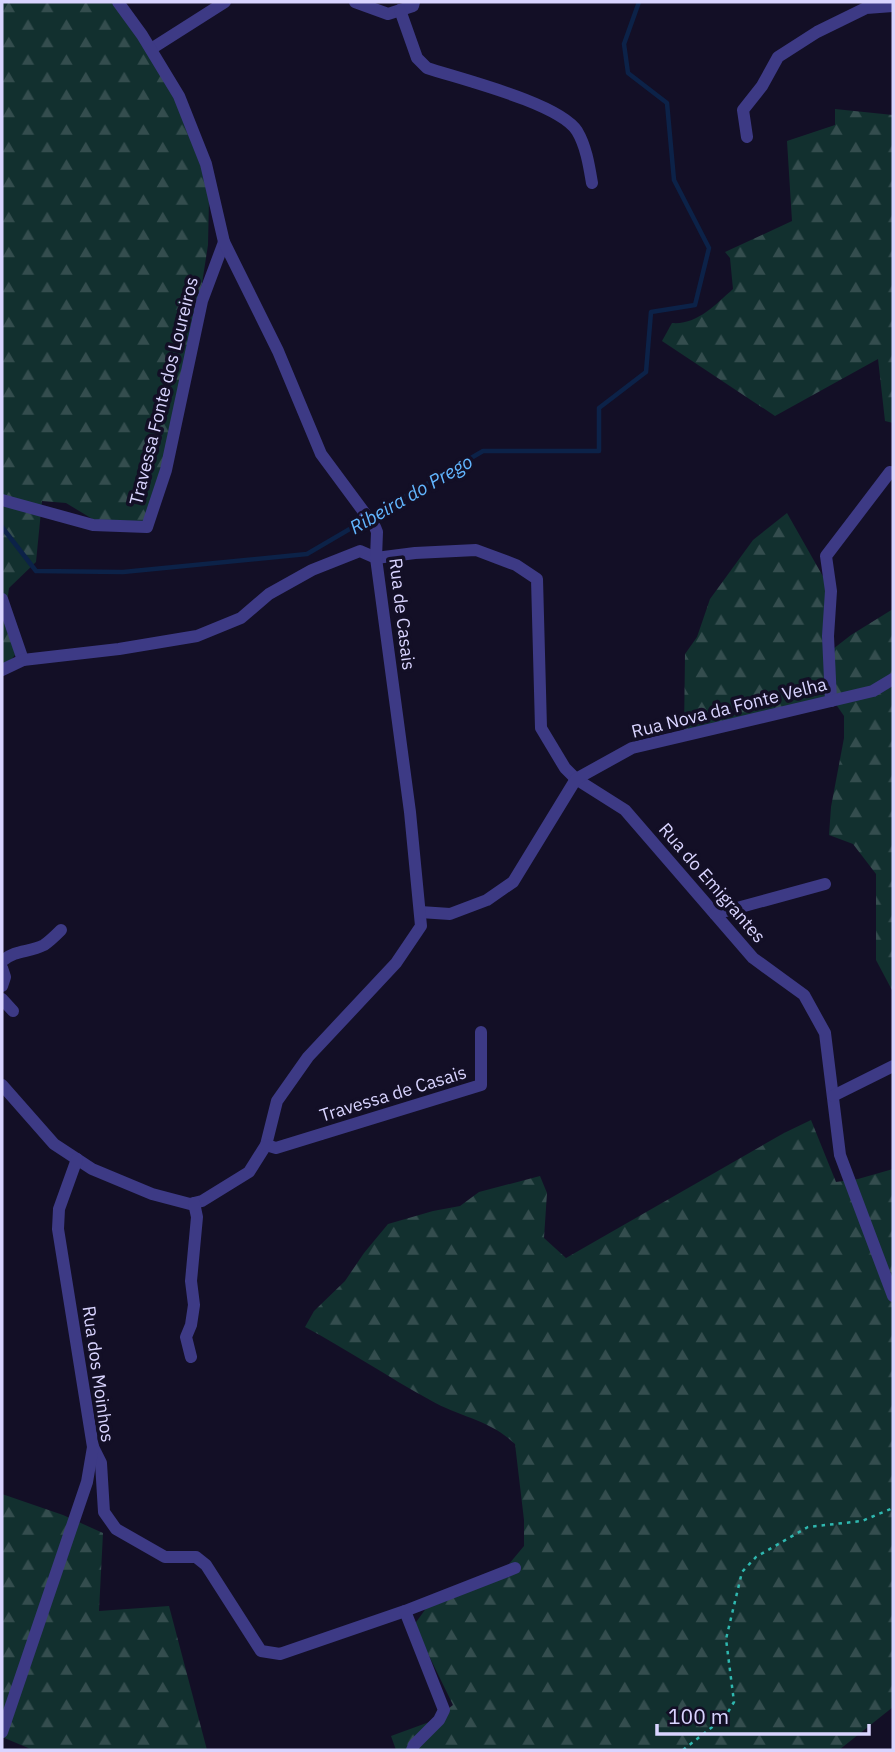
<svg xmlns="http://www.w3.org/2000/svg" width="895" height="1752" viewBox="0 0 895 1752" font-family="'IBM Plex Sans',sans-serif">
  <defs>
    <pattern id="forest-firs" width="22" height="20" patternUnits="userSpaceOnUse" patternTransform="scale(1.75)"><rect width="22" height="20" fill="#12302f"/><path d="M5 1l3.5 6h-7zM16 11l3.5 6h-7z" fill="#344d4e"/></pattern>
  </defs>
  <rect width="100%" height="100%" fill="#130f26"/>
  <g fill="url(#forest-firs)">
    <polygon points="2,2 116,2 190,121 209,199 208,245 201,290 151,529 99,523 66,503 42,501 36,562 9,588 7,602 15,655 2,671"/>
    <path d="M835 109 893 115V423L885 421 878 359 775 416 662 341 672 323C697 325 715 305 733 289L730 258 725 252 792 221 787 141 835 125Z"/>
    <polygon points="787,513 825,580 833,649 851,635 893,609 893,992 876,960 876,874 853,844 829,835 831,807 844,738 844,716 833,700 684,732 685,654 697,637 710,599 753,540"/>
    <path d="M811 1120 836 1182 858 1179 893 1169V1707L839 1750H396L391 1736 432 1721 453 1705 414 1625 427 1607 465 1590 508 1577 509 1564 524 1546V1520L515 1444C487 1418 461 1418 430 1400 388 1377 348 1350 305 1327L314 1311 345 1281 364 1253 388 1224 433 1211 460 1206 479 1192 540 1176 547 1193 544 1238 566 1258 784 1133Z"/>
    <polygon points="2,1494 63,1515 103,1533 99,1611 169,1606 207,1750 33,1750 2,1737"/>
  </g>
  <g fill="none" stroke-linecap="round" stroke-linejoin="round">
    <polyline stroke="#0c2248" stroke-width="4.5" points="2,527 36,571 123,572 307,554 483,451 599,451 599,408 646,372 651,312 695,305 709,248 674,180 667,103 628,73 624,44 639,2"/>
    <polyline stroke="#2fb8b0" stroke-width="2.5" stroke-dasharray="3.5 5" stroke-linecap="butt" points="683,1750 725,1717 734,1702 726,1639 742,1572 756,1557 808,1527 862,1521 893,1508"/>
    <g stroke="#3d3a85" stroke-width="12">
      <polyline points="355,2 388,14 413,6 414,2"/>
      <path d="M400 10 417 58 427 68C460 79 559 103 577 131 586 146 589 165 592 183"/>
      <polyline points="151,49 225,2"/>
      <polyline points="747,137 743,110 762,86 778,57 817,32 866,8 893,6"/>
      <polyline points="2,500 93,525 147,527 166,470 202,301 224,242"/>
      <polyline points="2,599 23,660"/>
      <polyline points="2,670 23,660 119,649 197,636 241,618 269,594 312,570 360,551 376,558 415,553 476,550 516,565 537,579 541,728 565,768 576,779 625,810 753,958 804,995 825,1033 840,1155 893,1296"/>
      <polyline points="831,701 828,636 831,591 826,556 890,472"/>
      <polyline points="420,912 450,914 487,900 513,882 576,779 632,748 873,691 893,679"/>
      <polyline points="715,914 825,884"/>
      <path d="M2 961C17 949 28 953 44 945 50 941 56 935 61 930"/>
      <polyline points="2,968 5,977 2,986"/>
      <polyline points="2,999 13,1011"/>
      <polyline points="2,1085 54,1144 92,1169 152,1194 190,1204 202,1201 249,1172 266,1145 277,1101 308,1057 396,963 421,926 410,812 376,558 377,532 375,527 321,454 278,351 224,242 206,164 179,96 142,35 118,2"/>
      <polyline points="833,1096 893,1066"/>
      <polyline points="266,1145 276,1148 481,1085 481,1032"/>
      <polyline points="191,1357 186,1337 191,1325 194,1305 191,1281 197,1217 194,1203"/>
      <polyline points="93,1447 101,1463 104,1512 116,1529 165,1557 196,1557 206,1565 261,1651 280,1654 405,1611 515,1568"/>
      <polyline points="405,1611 444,1710 439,1720 414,1745 412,1750"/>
      <polyline points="2,1732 87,1482 93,1447 58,1229 59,1209 77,1159"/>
    </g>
  </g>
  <g text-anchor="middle" stroke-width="7" stroke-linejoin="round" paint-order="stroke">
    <g font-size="18" fill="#d9d4ff" stroke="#130f26">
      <text transform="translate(164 391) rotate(-76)" y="6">Travessa Fonte dos Loureiros</text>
      <text transform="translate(402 614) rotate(83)" y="6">Rua de Casais</text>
      <text transform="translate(729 708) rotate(-14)" y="6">Rua Nova da Fonte Velha</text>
      <text transform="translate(712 883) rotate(49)" y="6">Rua do Emigrantes</text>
      <text transform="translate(393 1094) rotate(-17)" y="6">Travessa de Casais</text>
      <text transform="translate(98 1374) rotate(82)" y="6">Rua dos Moinhos</text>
    </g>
    <g font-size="19" font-style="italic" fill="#62b6ff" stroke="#130f26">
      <text transform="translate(411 494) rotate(-30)" y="7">Ribeira do Prego</text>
    </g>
  </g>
  <rect width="895" height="1752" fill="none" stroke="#d9d4ff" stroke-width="7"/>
  <path d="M657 1724v10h212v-10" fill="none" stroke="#d9d4ff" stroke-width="3.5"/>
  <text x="668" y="1724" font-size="21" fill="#d9d4ff" stroke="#130f26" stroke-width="5" paint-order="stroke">100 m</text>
</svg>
